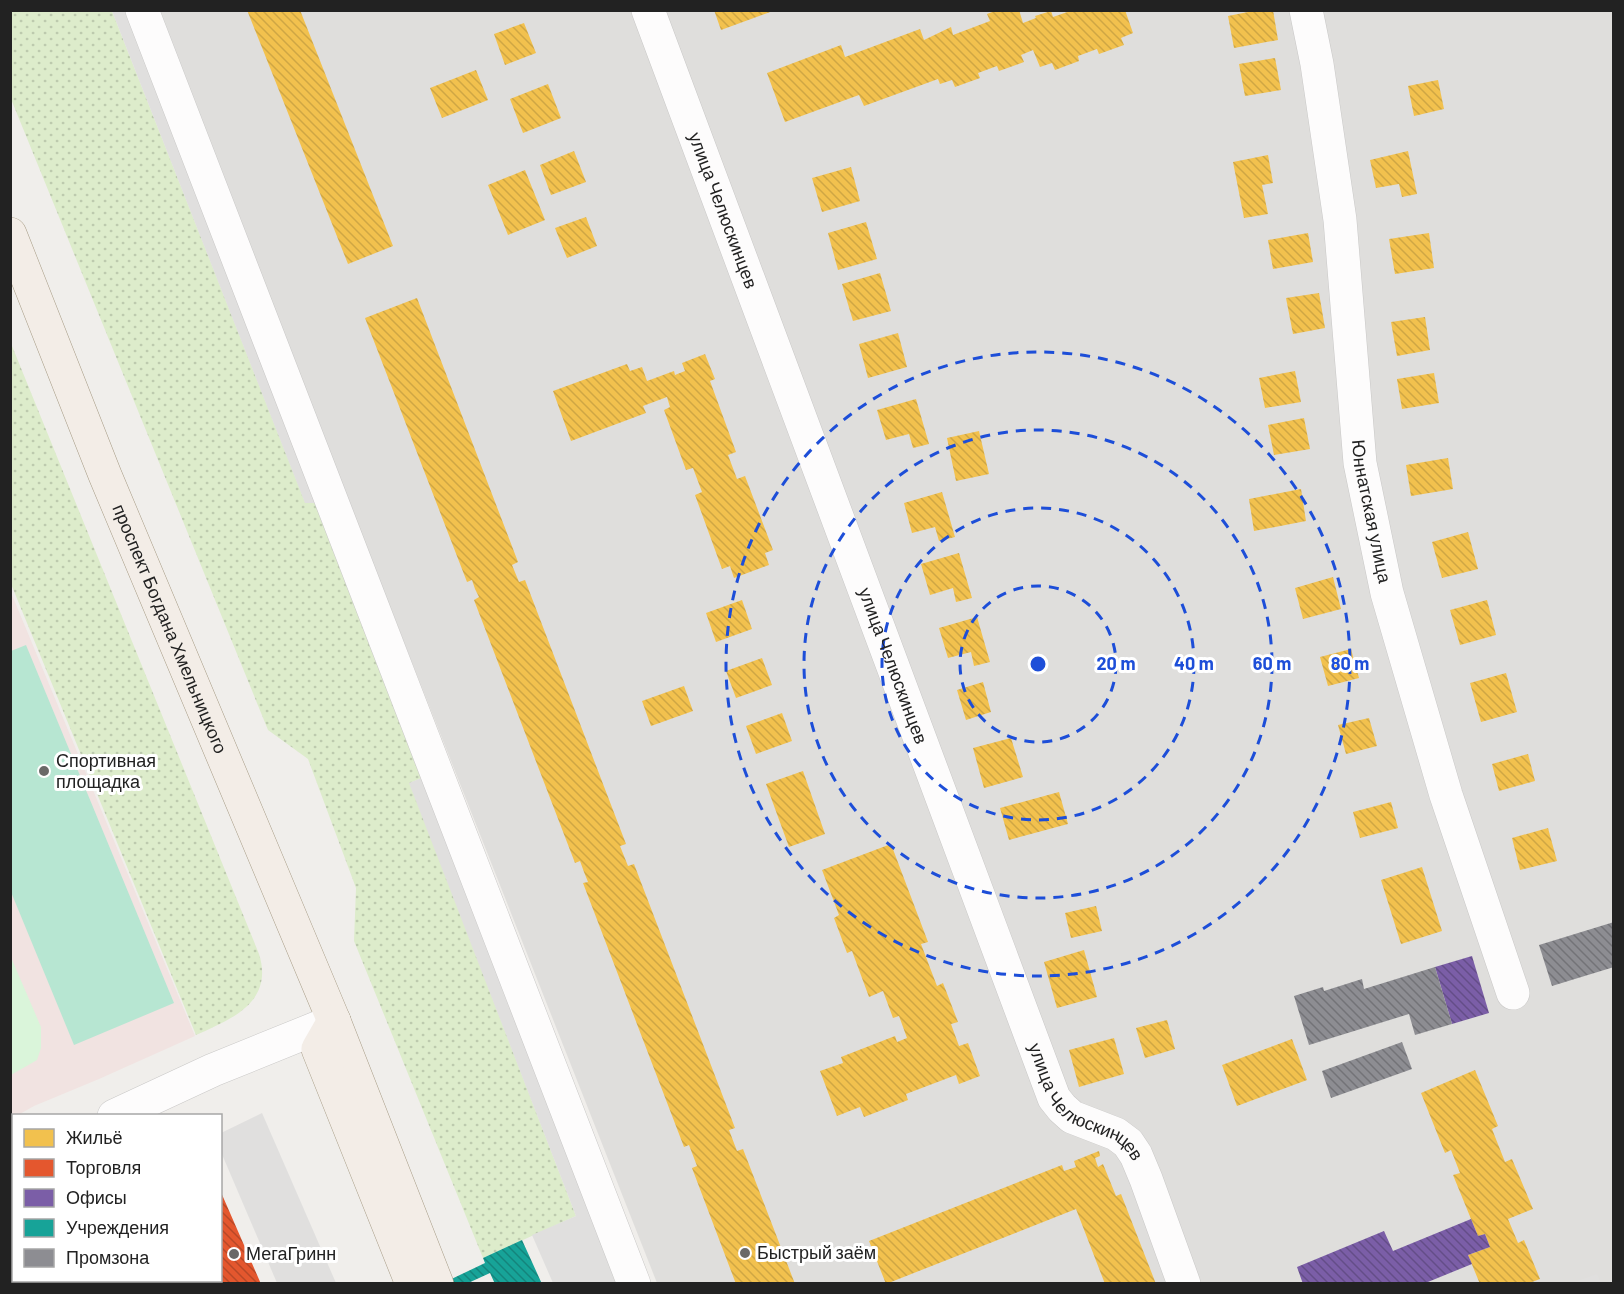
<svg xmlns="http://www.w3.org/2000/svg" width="1624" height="1294" viewBox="0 0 1624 1294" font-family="Barlow,sans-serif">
  <defs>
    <pattern id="grass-dots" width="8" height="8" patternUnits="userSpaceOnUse" patternTransform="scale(1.5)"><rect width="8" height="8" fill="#ddeccb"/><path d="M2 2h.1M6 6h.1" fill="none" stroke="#bdcaae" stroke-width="1.8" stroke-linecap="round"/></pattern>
    <pattern id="homes-back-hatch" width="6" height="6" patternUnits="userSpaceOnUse" patternTransform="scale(1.5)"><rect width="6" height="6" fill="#f2c14e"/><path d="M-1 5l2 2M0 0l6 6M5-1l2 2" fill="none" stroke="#cfa644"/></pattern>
    <pattern id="shops-back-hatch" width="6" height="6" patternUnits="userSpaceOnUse" patternTransform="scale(1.5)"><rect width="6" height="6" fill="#e4572e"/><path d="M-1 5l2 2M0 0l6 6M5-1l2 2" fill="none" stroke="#b84827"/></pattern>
    <pattern id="offices-back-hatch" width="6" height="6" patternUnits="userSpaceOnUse" patternTransform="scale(1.5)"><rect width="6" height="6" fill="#7b5ea7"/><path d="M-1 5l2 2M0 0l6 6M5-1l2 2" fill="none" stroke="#644d88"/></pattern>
    <pattern id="public-back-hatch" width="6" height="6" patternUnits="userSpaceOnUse" patternTransform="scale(1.5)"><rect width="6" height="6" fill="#17a398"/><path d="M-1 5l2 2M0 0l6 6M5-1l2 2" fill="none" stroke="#14847c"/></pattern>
    <pattern id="industry-back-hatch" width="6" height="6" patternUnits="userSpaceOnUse" patternTransform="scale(1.5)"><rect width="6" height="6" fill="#8d8d92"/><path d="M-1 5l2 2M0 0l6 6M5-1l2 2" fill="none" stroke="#737377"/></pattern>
  </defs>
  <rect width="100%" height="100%" fill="#f0eeeb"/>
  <polygon fill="#dfdedc" points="155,11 1613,11 1613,1283 657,1283"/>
  <polygon fill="#f1e3e1" points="10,590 195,1036 99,1079 34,1106 18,1115 14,1116 13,1118 11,1120"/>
  <g fill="url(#grass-dots)">
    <polygon points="10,11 112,11 305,502 328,503 431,774 410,783 576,1216 483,1258 354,941 356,888 308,759 268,730 11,99"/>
    <path d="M10 341 259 954C274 1002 232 1019 196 1035L11 584Z"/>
  </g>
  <polygon fill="#daf5da" points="10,955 41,1027 41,1048 37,1060 11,1075"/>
  <polygon fill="#b7e6d2" points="26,645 174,1003 74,1045 11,892 11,651"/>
  <g fill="#e0dfde">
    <polygon points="112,11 142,11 333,503 305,503"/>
    <polygon points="437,772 634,1283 553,1283 532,1235 576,1216 409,783"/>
    <polygon points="262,1113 336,1283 277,1283 221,1152 221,1133"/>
    <polygon points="1597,1274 1601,1283 1572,1283"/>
  </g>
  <g fill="url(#homes-back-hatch)">
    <polygon points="247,10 300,10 393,246 348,264"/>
    <polygon points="714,10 773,10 773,11 721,30"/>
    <polygon points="997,10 1019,10 1023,23 1036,18 1035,16 1051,11 1053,17 1073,10 1125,10 1133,33 1121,38 1124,45 1099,54 1097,49 1078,56 1079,61 1055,70 1052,63 1040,67 1033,50 1021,55 1024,62 999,71 997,66 978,73 980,78 955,87 952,80 940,84 938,79 864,106 859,95 785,122 767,73 841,45 845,57 920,29 924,40 951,27 953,35 990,21 987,14"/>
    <polygon points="1258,10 1273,10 1278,40 1234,48 1228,16"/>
    <polygon points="524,23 536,53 505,65 494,34"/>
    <polygon points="1275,58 1281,90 1245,96 1239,64"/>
    <polygon points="476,70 488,100 442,118 430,88"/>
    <polygon points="1438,80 1444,109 1414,116 1408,86"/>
    <polygon points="548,84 561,118 523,133 510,99"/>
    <polygon points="574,151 586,182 551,195 540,165"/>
    <polygon points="1408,151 1417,194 1402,197 1399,184 1376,188 1370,160"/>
    <polygon points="1268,155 1273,183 1262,185 1268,214 1244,218 1233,162"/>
    <polygon points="851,167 860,201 822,212 812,178"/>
    <polygon points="525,170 545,220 508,235 488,185"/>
    <polygon points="586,217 597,246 567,258 555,228"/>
    <polygon points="866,222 877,259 838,270 828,233"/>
    <polygon points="1308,233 1313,262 1273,269 1268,240"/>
    <polygon points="1429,233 1434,268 1395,274 1389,239"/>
    <polygon points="880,273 891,311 853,321 842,284"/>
    <polygon points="1319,293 1325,328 1293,334 1286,298"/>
    <polygon points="417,298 518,562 512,565 519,582 525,580 626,844 620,846 628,866 634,864 735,1128 729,1130 737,1151 743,1149 795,1284 736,1284 692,1168 697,1166 689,1145 684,1147 583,883 588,882 584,872 580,861 575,863 474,600 479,597 475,589 472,580 467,582 365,318"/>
    <polygon points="1425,317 1430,350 1397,356 1391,322"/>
    <polygon points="898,333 907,367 868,378 859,344"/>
    <polygon points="705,354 715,379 710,381 736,452 728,455 737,479 745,476 773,550 765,553 769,565 734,578 730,566 722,569 695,495 702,492 693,468 686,470 664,410 670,407 667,397 643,406 646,413 571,441 553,391 627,364 630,371 642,367 647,381 674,371 675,375 685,371 682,363"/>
    <polygon points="1295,371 1301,402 1265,408 1259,378"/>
    <polygon points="1434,373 1439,403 1402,409 1397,379"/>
    <polygon points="916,399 929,444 913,448 909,434 886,440 877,410"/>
    <polygon points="1304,418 1310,449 1274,455 1268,425"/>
    <polygon points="979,431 989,474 956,481 947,438"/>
    <polygon points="1448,458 1453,489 1411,496 1406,465"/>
    <polygon points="1301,489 1306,521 1254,531 1249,499"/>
    <polygon points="942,492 955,537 939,541 935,527 912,533 904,503"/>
    <polygon points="1468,532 1478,569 1442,578 1432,542"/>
    <polygon points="959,553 972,598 956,602 953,588 930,595 921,564"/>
    <polygon points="1333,577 1341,609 1303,619 1295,588"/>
    <polygon points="742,600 752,629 716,642 706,613"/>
    <polygon points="1487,600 1496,635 1460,645 1450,610"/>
    <polygon points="977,617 990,662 974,666 971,652 948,658 939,628"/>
    <polygon points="1351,649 1359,678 1328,686 1320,657"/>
    <polygon points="762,658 772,685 736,698 726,671"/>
    <polygon points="1506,673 1517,712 1481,722 1470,683"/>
    <polygon points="983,682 991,712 966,720 957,690"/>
    <polygon points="684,686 693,711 651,726 642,701"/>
    <polygon points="782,713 792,741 756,754 746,726"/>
    <polygon points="1369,718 1377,746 1346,754 1338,725"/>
    <polygon points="1011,738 1023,777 984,788 973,748"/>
    <polygon points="1528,754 1535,781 1499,791 1492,764"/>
    <polygon points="803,771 825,834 789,847 766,784"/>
    <polygon points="1059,792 1068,824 1009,840 1000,808"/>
    <polygon points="1391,802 1398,828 1360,838 1353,812"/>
    <polygon points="1548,828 1557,861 1520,870 1512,838"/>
    <polygon points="891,844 928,942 921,944 932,973 937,986 943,983 958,1022 951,1024 959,1046 968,1043 980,1076 959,1084 956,1075 906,1094 908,1100 864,1117 860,1107 837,1116 820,1071 843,1063 841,1057 895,1036 897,1042 907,1038 899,1016 893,1018 883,991 869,997 852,951 847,953 834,918 839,915 822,870"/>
    <polygon points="1422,867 1442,931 1401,944 1381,880"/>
    <polygon points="1096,906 1102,931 1071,938 1065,913"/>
    <polygon points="1084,950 1097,997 1057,1008 1044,962"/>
    <polygon points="1167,1020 1175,1049 1145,1058 1136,1028"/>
    <polygon points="1114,1038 1124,1074 1079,1087 1069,1050"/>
    <polygon points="1292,1039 1307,1080 1237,1106 1222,1065"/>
    <polygon points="1475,1070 1498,1126 1492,1129 1505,1162 1512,1159 1533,1209 1508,1219 1518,1243 1524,1240 1540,1279 1532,1282 1533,1284 1480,1284 1468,1255 1490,1247 1485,1234 1478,1236 1453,1175 1460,1173 1451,1150 1445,1153 1421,1093"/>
    <polygon points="1099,1151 1100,1156 1095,1158 1098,1167 1103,1164 1116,1196 1121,1194 1156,1284 1105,1284 1076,1209 886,1284 869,1241 1062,1165 1064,1171 1076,1167 1074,1161"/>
  </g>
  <polygon fill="url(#shops-back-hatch)" points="220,1190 261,1284 10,1284 10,1228 14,1226 14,1280 220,1280"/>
  <g fill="url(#offices-back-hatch)">
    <polygon points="1472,956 1489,1013 1452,1024 1435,967"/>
    <polygon points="1471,1219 1478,1236 1485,1234 1490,1247 1468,1255 1472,1264 1423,1284 1303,1284 1297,1267 1384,1231 1393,1251"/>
  </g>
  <polygon fill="url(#public-back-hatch)" points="522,1240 542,1284 495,1284 490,1273 466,1284 441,1284 485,1263 483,1258"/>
  <g fill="url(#industry-back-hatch)">
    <polygon points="1614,922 1614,967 1552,986 1539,945"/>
    <polygon points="1435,967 1452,1024 1415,1035 1409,1014 1309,1045 1294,996 1323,987 1324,991 1362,979 1364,989"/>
    <polygon points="1402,1042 1412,1069 1331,1098 1322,1071"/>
  </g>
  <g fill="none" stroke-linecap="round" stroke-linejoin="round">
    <defs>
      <g id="minor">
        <polyline points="142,10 634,1284"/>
        <path id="s1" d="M648 10 1054 1098 1062 1108 1072 1117 1116 1134 1128 1143 1136 1155 1146 1179 1184 1284"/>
        <path id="s2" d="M1306 10 1317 64 1340 220 1360 463 1387 593 1446 795 1513 993"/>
        <polyline points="114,1116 213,1070 334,1021"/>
        <polyline points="10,1164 14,1163"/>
      </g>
      <g id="major">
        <path id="s3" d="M10 234 105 475 334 1021 437 1284"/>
        <polyline points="334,1021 318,1049 412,1284"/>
      </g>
    </defs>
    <use href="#minor" stroke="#c9c8c7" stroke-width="34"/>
    <use href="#major" stroke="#a79c86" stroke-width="34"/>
    <use href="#minor" stroke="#fdfcfc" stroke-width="33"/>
    <use href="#major" stroke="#f3ede7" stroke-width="33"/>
  </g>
  <g fill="none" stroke="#1d4ed8" stroke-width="3" stroke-dasharray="10 8">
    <circle cx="1038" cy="664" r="78"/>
    <circle cx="1038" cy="664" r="156"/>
    <circle cx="1038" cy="664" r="234"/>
    <circle cx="1038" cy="664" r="312"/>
  </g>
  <g fill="#6a6968" stroke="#fff" stroke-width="2">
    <circle cx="44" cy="771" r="6"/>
    <circle cx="745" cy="1253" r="6"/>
    <circle cx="234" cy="1254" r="6"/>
  </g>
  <g text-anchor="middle" stroke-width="6" stroke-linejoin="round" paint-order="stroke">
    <g font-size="18" fill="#222" stroke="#fff">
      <text dy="6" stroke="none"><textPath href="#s1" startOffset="214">улица Челюскинцев</textPath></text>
      <text dy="6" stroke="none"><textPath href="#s2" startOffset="506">Юннатская улица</textPath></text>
      <text dy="6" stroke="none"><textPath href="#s3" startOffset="426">проспект Богдана Хмельницкого</textPath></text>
      <text dy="6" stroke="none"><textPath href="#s1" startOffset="700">улица Челюскинцев</textPath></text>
      <text dy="6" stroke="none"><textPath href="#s1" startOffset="1186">улица Челюскинцев</textPath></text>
    </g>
    <g font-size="18" fill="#222" stroke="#fff" text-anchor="start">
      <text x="56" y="767">Спортивная<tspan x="56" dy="21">площадка</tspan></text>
      <text x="757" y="1259">Быстрый заём</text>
      <text x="246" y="1260">МегаГринн</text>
    </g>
  </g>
  <circle cx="1038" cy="664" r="9" fill="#1d4ed8" stroke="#fff" stroke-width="3"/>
  <g font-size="18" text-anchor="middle" font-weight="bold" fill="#1d4ed8" stroke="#fff" stroke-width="6" stroke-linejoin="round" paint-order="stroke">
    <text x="1116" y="670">20 m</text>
    <text x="1194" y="670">40 m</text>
    <text x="1272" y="670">60 m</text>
    <text x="1350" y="670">80 m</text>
  </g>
  <rect width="1624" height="1294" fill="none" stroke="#222222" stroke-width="24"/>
  <rect x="12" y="1114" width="210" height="168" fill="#ffffff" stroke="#a7a7a7" stroke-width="1.5"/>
  <rect x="24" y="1129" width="30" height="18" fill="#f2c14e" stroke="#a7a7a7" stroke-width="1.5"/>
  <text x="66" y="1144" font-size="18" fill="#222222">Жильё</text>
  <rect x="24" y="1159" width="30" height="18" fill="#e4572e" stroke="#a7a7a7" stroke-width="1.5"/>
  <text x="66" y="1174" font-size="18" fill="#222222">Торговля</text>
  <rect x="24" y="1189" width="30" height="18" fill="#7b5ea7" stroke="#a7a7a7" stroke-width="1.5"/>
  <text x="66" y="1204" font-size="18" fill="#222222">Офисы</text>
  <rect x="24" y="1219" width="30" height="18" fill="#17a398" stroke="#a7a7a7" stroke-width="1.5"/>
  <text x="66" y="1234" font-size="18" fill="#222222">Учреждения</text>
  <rect x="24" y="1249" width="30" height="18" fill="#8d8d92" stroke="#a7a7a7" stroke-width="1.5"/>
  <text x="66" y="1264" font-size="18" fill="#222222">Промзона</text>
</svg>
